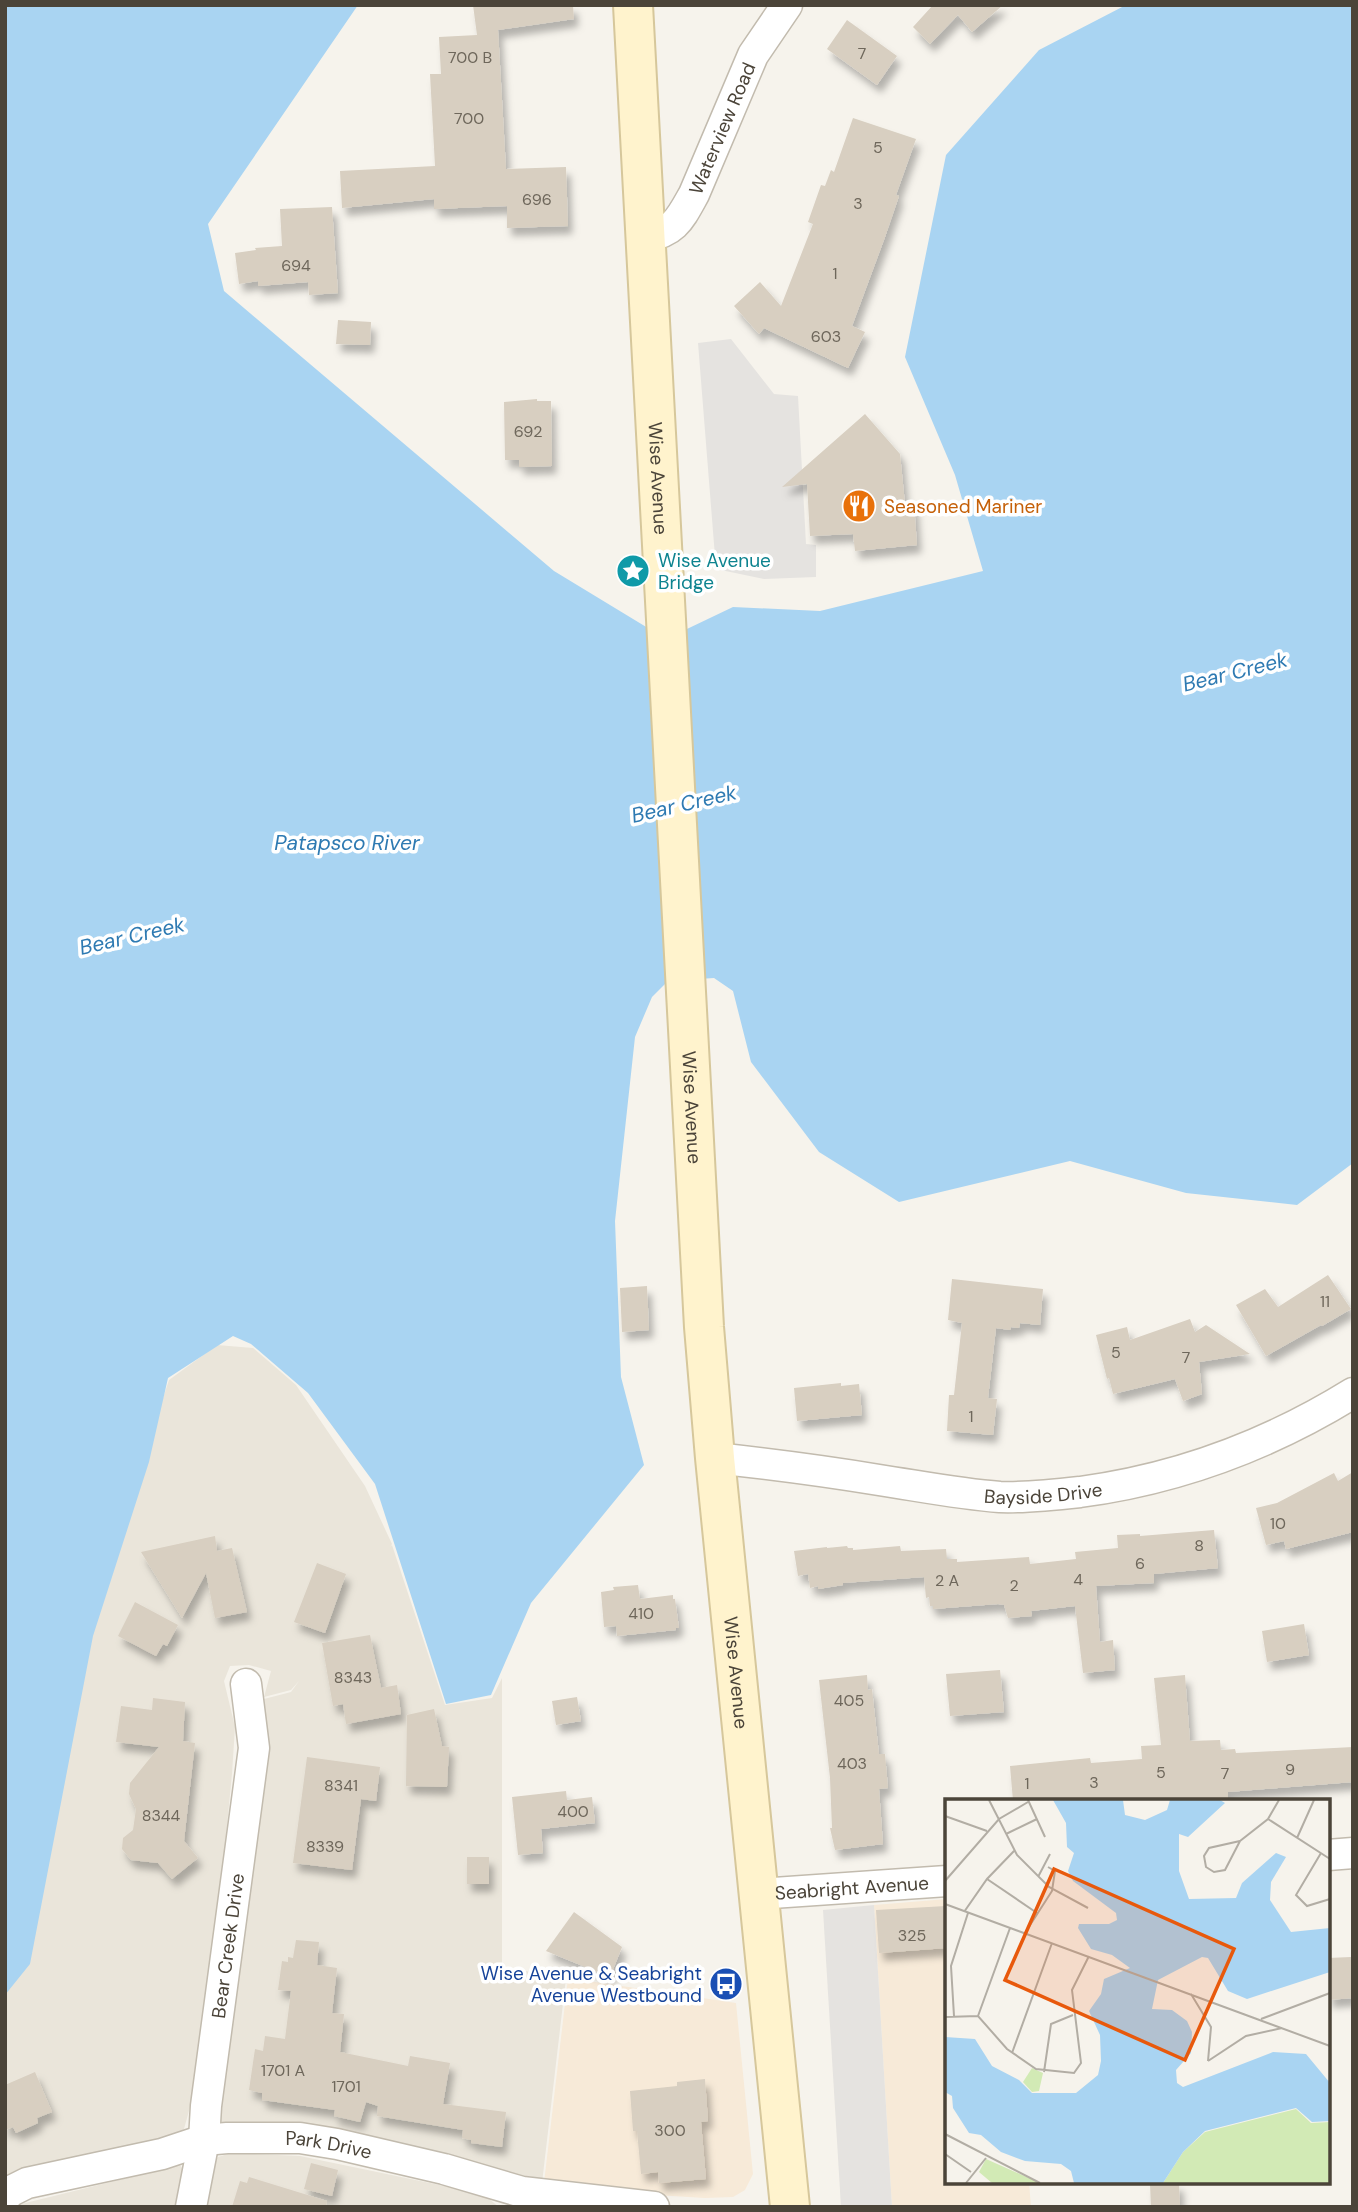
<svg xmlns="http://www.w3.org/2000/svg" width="1358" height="2212" viewBox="0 0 1358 2212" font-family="'DM Sans',sans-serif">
  <defs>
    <filter id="shadow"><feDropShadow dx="4.5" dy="8" stdDeviation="3.5" flood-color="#0004"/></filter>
  </defs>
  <rect width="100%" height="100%" fill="#f6f3ec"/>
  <g fill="#eae5da">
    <polygon points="217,1345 253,1348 296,1385 365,1486 392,1544 390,1547 392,1545 445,1705 492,1698 502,1678 502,1967 566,1978 542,2183 224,2128 213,2113 266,1752 264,1699 291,1692 299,1681 291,1690 264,1697 271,1671 249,1665 230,1666 224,1681 235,1727 232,1774 220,1898 190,2107 184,2129 161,2144 5,2182 5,1974 84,1634 169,1380"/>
    <polygon points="231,2153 300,2156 483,2194 499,2207 200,2207 210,2166 218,2157"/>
    <polygon points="180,2165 184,2171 178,2207 9,2207"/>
  </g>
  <g fill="#f7ead8">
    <polygon points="947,1899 947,2182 1029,2182 1031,2207 892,2207 874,1905"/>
    <polygon points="568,1978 736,2003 753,2174 745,2190 733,2197 705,2198 621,2193 544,2183"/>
  </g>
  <g fill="#e5e3e0">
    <polygon points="731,339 774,394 798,396 806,544 816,545 816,577 764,579 716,569 698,343"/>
    <polygon points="874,1905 892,2207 841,2207 823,1910"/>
  </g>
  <polygon fill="#a9d4f2" points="5,5 358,5 208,224 224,291 554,571 666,639 733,607 820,611 983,571 955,475 905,357 946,155 1039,50 1126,5 1353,5 1353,1163 1297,1205 1186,1193 1070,1161 899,1202 819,1152 751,1062 733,991 714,978 668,981 652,997 635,1037 615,1221 621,1377 644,1465 531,1603 491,1695 446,1704 375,1484 308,1393 251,1344 233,1336 168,1378 149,1462 93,1636 30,1964 5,1995"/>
  <g fill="#d8cfc1" filter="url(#shadow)">
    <polygon points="473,5 573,5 574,19 498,30 506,169 566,167 568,226 507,228 507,206 434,209 434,199 342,208 340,171 435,166 430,74 441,74 439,37 477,35"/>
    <polygon points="933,5 1003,5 972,32 958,15 930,44 913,27"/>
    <polygon points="847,20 897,56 877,85 827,49"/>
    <polygon points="853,118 916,139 896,195 899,196 885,237 852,326 865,332 848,368 764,328 759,334 734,306 760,282 781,306 813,224 808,222 821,185 825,186 831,170 834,172"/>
    <polygon points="332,207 338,293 309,295 308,282 258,286 258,281 239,284 235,253 256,250 255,248 282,246 280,209"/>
    <polygon points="338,320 371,322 370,345 336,344"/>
    <polygon points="537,399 537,401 551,401 552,466 519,467 519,460 505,460 504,402"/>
    <polygon points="865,414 900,454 905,504 914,503 917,545 855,551 853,534 810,536 807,484 782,487"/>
    <polygon points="1328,1275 1351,1309 1322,1326 1321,1325 1266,1356 1236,1305 1265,1289 1278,1307"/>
    <polygon points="952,1279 1043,1289 1040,1325 1020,1323 1019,1328 1011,1327 1010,1330 996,1328 988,1398 997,1399 993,1435 947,1431 949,1395 954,1395 962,1323 948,1320"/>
    <polygon points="647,1286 649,1330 622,1332 620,1288"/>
    <polygon points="1190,1319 1195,1332 1206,1325 1250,1354 1199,1362 1202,1394 1183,1401 1175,1379 1113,1394 1109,1378 1107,1379 1096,1335 1127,1327 1130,1340"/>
    <polygon points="841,1383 841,1386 859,1384 862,1415 797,1421 794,1388"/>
    <polygon points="1353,1472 1353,1532 1286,1549 1284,1541 1266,1545 1256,1508 1277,1503 1334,1473 1338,1481"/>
    <polygon points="1214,1530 1218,1568 1154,1574 1154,1583 1096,1586 1100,1642 1113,1640 1115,1670 1083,1673 1075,1606 1031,1611 1032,1616 1008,1618 1004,1605 998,1604 933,1609 933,1606 930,1606 929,1597 926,1598 924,1577 843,1583 843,1585 818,1589 818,1586 810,1588 808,1574 798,1576 794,1551 827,1547 827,1548 847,1546 848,1548 853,1548 853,1550 900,1546 901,1551 946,1549 947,1559 957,1559 957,1562 1029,1557 1030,1564 1076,1559 1075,1552 1118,1548 1117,1535 1140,1534 1140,1536"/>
    <polygon points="215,1536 217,1551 232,1548 247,1612 215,1618 206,1573 182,1618 141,1552"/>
    <polygon points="317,1563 346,1574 325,1633 294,1622"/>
    <polygon points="638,1585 640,1599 673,1595 673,1599 675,1599 679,1628 676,1628 676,1630 617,1636 616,1626 604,1627 601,1592 614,1590 613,1587"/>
    <polygon points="135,1602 178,1625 167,1646 163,1644 156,1656 118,1636"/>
    <polygon points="1304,1624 1309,1655 1267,1662 1262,1631"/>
    <polygon points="370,1635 381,1688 397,1685 401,1714 346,1724 343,1704 333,1706 322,1643"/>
    <polygon points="1000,1670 1004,1712 950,1716 946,1674"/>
    <polygon points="867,1675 868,1690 872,1689 879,1754 885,1754 888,1788 879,1789 883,1844 835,1850 830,1828 832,1828 830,1778 819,1680"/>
    <polygon points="1185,1675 1190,1741 1220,1740 1221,1750 1235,1749 1236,1753 1353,1747 1353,1782 1228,1792 1228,1801 1145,1801 1144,1798 1105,1801 1013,1801 1010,1766 1090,1758 1091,1763 1142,1759 1141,1746 1161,1745 1154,1678"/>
    <polygon points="577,1697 581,1721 556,1725 552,1701"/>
    <polygon points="153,1698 185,1702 183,1741 195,1743 184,1841 198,1858 172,1879 158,1863 131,1860 122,1849 123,1838 133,1830 136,1809 129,1794 130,1783 159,1747 116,1742 121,1706 152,1710"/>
    <polygon points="434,1709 442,1746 449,1747 447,1787 406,1786 407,1715"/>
    <polygon points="307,1757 380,1767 376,1801 361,1799 352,1870 293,1863"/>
    <polygon points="566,1791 567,1800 592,1797 595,1823 541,1829 543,1853 518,1855 512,1797"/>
    <rect x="467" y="1857" width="22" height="27"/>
    <polygon points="946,1906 947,1948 879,1953 876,1910"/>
    <polygon points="574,1912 622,1947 610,1977 546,1951"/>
    <polygon points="296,1940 319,1942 317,1965 337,1968 332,2013 344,2014 340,2052 408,2066 410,2056 450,2063 443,2104 506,2112 502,2147 471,2143 471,2140 462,2138 463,2130 377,2116 378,2106 366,2102 360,2122 334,2116 335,2110 262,2100 262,2093 249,2090 255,2049 263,2051 265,2036 285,2039 291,1991 278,1990 282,1961 288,1962 288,1957 293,1958"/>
    <polygon points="1351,1957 1353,1998 1328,2000 1328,1958"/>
    <polygon points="35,2072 52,2112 37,2118 38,2123 16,2133 13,2127 5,2130 5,2085"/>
    <polygon points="705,2079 708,2121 701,2122 706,2179 659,2183 658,2172 641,2174 637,2131 633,2131 630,2091 677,2086 677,2082"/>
    <polygon points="311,2163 338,2170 332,2196 304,2189"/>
    <polygon points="249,2177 327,2201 326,2207 232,2207 240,2181 247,2183"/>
    <polygon points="1179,2183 1180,2207 1151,2207 1150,2184"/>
  </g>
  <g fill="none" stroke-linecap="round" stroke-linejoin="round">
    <defs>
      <g id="minor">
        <path id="s1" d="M645 237C675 232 680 219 694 194L753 55 787 5"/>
        <path id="s2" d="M715 1458C770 1464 824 1471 879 1480 919 1486 959 1494 1000 1497 1026 1498 1053 1495 1080 1492 1177 1479 1269 1445 1353 1393"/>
        <polyline points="1328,1855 1353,1853"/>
        <path id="s3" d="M758 1894 947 1881"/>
        <path id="s4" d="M5 2197 11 2191 27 2183 162 2154 204 2140 227 2138H300L337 2144 444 2169 522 2192 654 2207"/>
        <path id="s5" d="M191 2207 204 2140 206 2106 254 1748 246 1684"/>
      </g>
      <g id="secondary">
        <path id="s6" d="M633 5 704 1327 715 1458 790 2207"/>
      </g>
    </defs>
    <use href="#minor" stroke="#c2bbae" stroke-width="33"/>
    <use href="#secondary" stroke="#d6c79b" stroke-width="42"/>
    <use href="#minor" stroke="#fff" stroke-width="30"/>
    <use href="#secondary" stroke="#fff3cd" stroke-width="38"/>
  </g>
  <defs>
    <symbol id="restaurant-disc" viewBox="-11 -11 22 22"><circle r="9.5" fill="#e8710a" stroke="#fff"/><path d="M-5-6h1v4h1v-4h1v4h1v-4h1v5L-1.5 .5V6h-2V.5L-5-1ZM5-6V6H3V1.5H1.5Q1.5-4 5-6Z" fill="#fff"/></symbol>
    <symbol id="sight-disc" viewBox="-11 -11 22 22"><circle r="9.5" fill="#0f9aa8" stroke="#fff"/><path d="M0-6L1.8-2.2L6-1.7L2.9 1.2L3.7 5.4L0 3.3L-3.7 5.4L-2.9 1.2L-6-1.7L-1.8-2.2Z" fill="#fff"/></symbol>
    <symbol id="bus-disc" viewBox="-11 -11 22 22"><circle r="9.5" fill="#1a4fb4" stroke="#fff"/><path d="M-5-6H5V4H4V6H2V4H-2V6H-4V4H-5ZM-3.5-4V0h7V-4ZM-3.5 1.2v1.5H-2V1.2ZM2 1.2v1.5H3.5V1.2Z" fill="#fff"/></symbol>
  </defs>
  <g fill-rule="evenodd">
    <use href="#restaurant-disc" x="840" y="487" width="38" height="38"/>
    <use href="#sight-disc" x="614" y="552" width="38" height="38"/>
    <use href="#bus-disc" x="707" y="1965" width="38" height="38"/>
  </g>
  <g text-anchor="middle" stroke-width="7" stroke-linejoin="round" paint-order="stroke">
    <g font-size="16" fill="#6e675b">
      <text x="862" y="59">7</text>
      <text x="470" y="63">700 B</text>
      <text x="469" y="124">700</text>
      <text x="878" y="153">5</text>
      <text x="537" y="205">696</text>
      <text x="858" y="209">3</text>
      <text x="296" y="271">694</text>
      <text x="835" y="279">1</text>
      <text x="826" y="342">603</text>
      <text x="528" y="437">692</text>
      <text x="1325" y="1307">11</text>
      <text x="1116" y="1358">5</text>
      <text x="1186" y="1363">7</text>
      <text x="971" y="1422">1</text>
      <text x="1278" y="1529">10</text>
      <text x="1199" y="1551">8</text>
      <text x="1140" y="1569">6</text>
      <text x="1078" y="1585">4</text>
      <text x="947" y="1586">2 A</text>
      <text x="1014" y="1591">2</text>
      <text x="641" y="1619">410</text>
      <text x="353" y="1683">8343</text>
      <text x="849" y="1706">405</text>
      <text x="852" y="1769">403</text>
      <text x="1290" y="1775">9</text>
      <text x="1161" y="1778">5</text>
      <text x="1225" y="1779">7</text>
      <text x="1094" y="1788">3</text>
      <text x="1027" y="1789">1</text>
      <text x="341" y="1791">8341</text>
      <text x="573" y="1817">400</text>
      <text x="161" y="1821">8344</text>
      <text x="325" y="1852">8339</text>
      <text x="912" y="1941">325</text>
      <text x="283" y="2076">1701 A</text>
      <text x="346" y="2092">1701</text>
      <text x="670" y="2136">300</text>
    </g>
    <g font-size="19" fill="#4b4439" stroke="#fff">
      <text dy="7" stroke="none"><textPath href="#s1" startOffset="140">Waterview Road</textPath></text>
      <text dy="7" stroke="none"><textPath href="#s6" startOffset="474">Wise Avenue</textPath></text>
      <text dy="7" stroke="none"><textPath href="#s6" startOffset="1104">Wise Avenue</textPath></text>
      <text dy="7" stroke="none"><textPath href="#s2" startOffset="331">Bayside Drive</textPath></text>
      <text dy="7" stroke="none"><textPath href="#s6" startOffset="1671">Wise Avenue</textPath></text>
      <text dy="7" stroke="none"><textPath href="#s3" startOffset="94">Seabright Avenue</textPath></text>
      <text dy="7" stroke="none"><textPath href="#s5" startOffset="264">Bear Creek Drive</textPath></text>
      <text dy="7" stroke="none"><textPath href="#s4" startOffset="334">Park Drive</textPath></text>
    </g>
    <g font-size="19" fill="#c56008" stroke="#fff" text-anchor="start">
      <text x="884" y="513">Seasoned Mariner</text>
    </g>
    <g font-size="19" fill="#0d838f" stroke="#fff" text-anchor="start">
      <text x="658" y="567">Wise Avenue<tspan x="658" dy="22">Bridge</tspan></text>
    </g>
    <g font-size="19" fill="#164399" stroke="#fff" text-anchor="end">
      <text x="702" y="1980">Wise Avenue &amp; Seabright<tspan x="702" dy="22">Avenue Westbound</tspan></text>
    </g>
    <g font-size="21" font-style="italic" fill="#2e7ab2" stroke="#fff">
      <text transform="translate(1235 672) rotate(-14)" y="7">Bear Creek</text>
      <text transform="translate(684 804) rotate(-13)" y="7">Bear Creek</text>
      <text x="347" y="850">Patapsco River</text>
      <text transform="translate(132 936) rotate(-13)" y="7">Bear Creek</text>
    </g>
  </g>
  <g transform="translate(945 1799)">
    <rect width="385" height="385" fill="#f6f3ec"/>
    <path d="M87 269 98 274 94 292 87 293 78 283ZM351 310 366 324 385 323V384H218L238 353 260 333ZM41 360 93 383V384H47L34 373Z" fill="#d2eab5"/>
    <path d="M108 1H178L180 16 200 21 222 11 225 1H275L280 4 243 38 234 35V72L244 100 291 99 297 84 331 54 341 58 326 83 325 101 346 133 385 129V173L302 200 283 192 263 159 257 158 213 181 207 210 227 211 242 222 247 233 246 254 231 271 232 284 238 288 328 253 361 255 385 284V322L367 323 351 309 260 332 238 353 218 384H129L126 372 116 365 80 362 56 353 36 336 24 334 8 309 7 297 0 293V238L30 240 47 267 74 281 87 294H131L153 276 156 262 155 236 144 212 156 195 159 180 185 169 167 156 146 150 133 129 134 125H164L172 121 171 114 128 82 123 72 129 54 122 48 121 24Z" fill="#a9d4f2"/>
    <path fill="none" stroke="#b2ada4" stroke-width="2" d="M44 1 72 56 104 88 143 109M83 1 100 38M0 17 42 32M323 20 385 60M61 35 92 20M352 39 369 1M295 42 280 71 269 73 261 68 259 57 264 49ZM295 42 323 20 334 1M376 54 351 96 362 107 385 100M93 78 105 55M42 80 92 114M0 82 54 20 83 3M0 105 385 247M19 113 42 80 69 52M80 134 107 92 110 72 103 68M246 195 266 228 263 262M9 217 6 167 23 114M33 217 65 129M0 218 33 217 62 250 91 270 129 274 136 264 127 191 144 157M316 220 385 194M67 254 107 144M263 262 301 237 337 229M99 273 106 225 128 216M0 335 95 384M0 355 26 373M21 384 41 359"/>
    <path fill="#e8590c" fill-opacity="0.15" stroke="#e8590c" stroke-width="3.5" d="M109 70 289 150 240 261 60 181Z"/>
    <rect width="385" height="385" fill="none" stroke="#4b4439" stroke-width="3.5"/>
  </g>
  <rect width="1358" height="2212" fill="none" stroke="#4b4439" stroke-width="14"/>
</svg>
